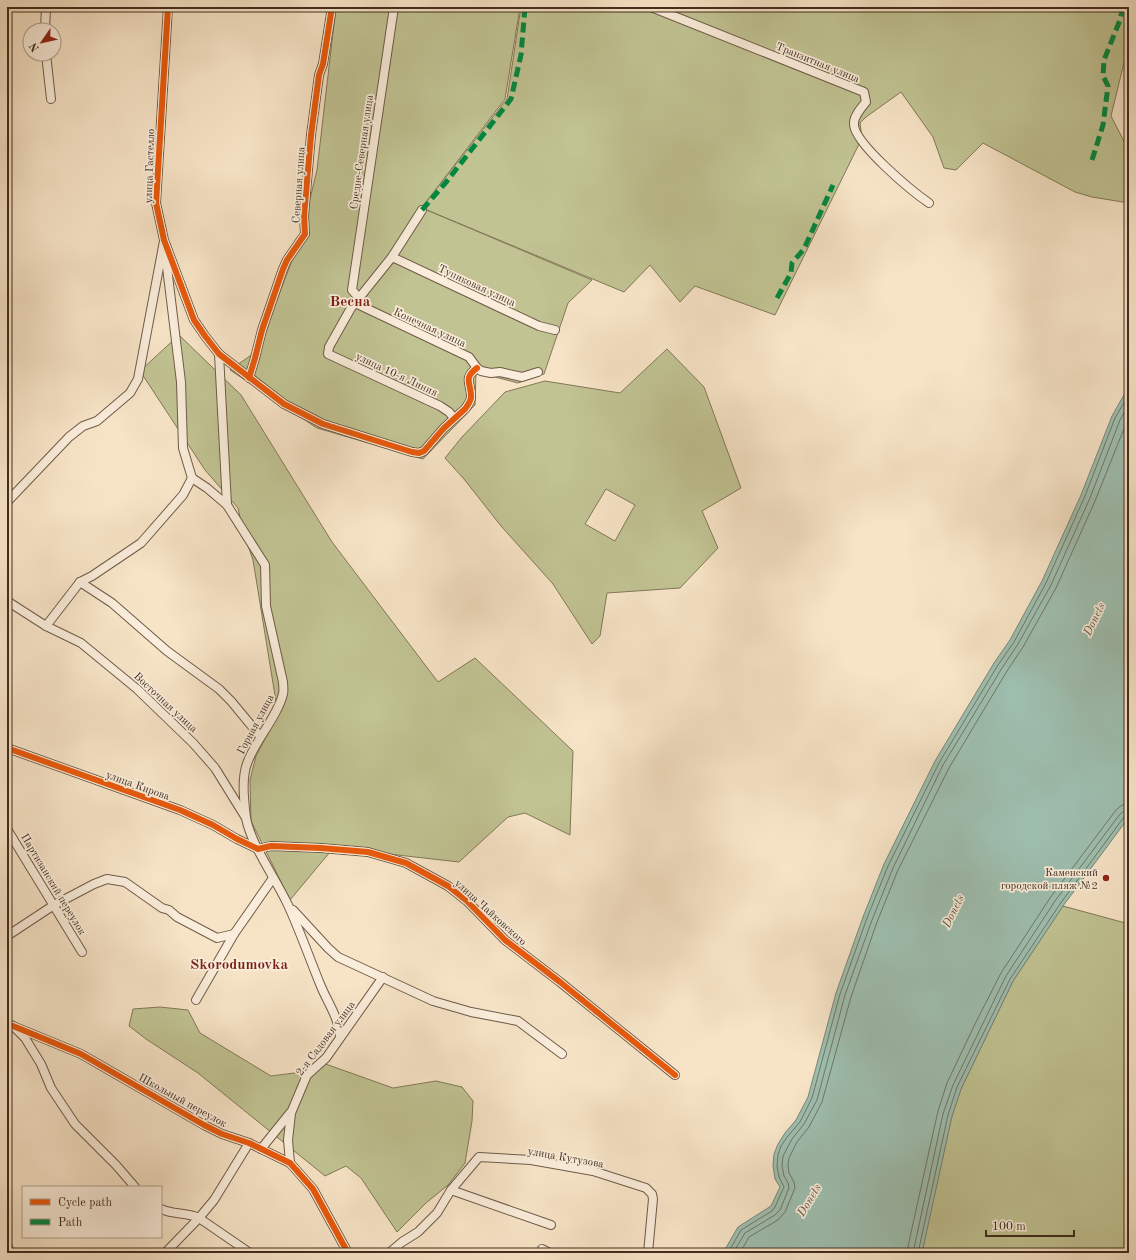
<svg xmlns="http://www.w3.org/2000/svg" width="1136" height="1260" viewBox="0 0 1136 1260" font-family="'Old Standard TT',serif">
  <rect width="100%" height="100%" fill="#f7e4c7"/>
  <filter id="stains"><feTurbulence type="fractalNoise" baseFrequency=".005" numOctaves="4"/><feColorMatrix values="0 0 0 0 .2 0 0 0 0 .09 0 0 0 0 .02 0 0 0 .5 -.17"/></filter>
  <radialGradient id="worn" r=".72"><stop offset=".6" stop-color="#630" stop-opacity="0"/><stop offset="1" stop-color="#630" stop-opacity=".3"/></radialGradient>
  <g fill="#c1c393" stroke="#827858" fill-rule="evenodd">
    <polygon points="336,7 520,7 505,99 423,206 507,99 521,7 1129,7 1129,42 1111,116 1129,151 1129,203 1092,197 1075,192 983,143 956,170 944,168 933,137 901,92 866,117 860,123 862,138 775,315 695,286 680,302 650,265 624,292 422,208 592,280 568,303 544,374 518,383 476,372 475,405 423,459 317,428 230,370 257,351 300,240 317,170"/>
    <polygon points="179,335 241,395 332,542 438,682 475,658 573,751 570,835 525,813 508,817 459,862 354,850 335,846 290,900 251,821 250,780 256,756 278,714 253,560 244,534 238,508 205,470 140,371"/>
    <path d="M667 349 704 387 741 488 702 511 718 548 680 588 607 593 600 636 592 644 553 584 501 526 464 479 445 458 462 437 505 392 545 381 620 393ZM606 489 635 505 615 541 585 524Z"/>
    <polygon points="1063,906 1129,924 1129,1253 923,1253 924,1240 952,1116 961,1089 1013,981"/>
    <polygon points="160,1007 188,1010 200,1033 271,1076 310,1071 320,1062 393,1088 436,1081 462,1087 473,1101 472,1121 465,1163 448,1185 426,1203 397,1232 361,1178 346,1166 325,1176 198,1073 146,1039 129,1026 133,1009"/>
  </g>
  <polygon fill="#9ebfb0" stroke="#798576" points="1129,386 1129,817 1063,906 1013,981 961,1089 952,1116 922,1253 723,1253 738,1227 771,1206 780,1187 775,1179 773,1166 774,1154 778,1144 785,1133 796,1120 808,1097 836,993 863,917 884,864 935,761 994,663 1010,640 1042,581 1081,495 1112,416"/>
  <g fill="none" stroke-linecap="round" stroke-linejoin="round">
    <g stroke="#707667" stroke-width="1">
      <polyline points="728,1253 741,1230 772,1211 775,1207 784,1187 779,1177 777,1166 778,1155 781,1146 788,1136 800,1122 812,1098 840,994 867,918 888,866 939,763 998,665 1014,642 1046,583 1085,496 1115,418 1129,394"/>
      <polyline points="733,1253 745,1233 775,1215 780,1210 789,1188 788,1183 784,1176 782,1166 783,1156 792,1139 804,1124 817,1100 845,995 872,920 893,868 943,765 1002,668 1018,644 1051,585 1090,498 1120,420 1129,404"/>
      <polyline points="740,1253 749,1237 778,1220 785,1212 795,1188 794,1182 789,1173 788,1165 789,1158 797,1142 809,1127 822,1102 851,997 877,922 898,870 949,768 1007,671 1023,647 1056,588 1095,501 1129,416"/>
      <polyline points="907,1253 910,1237 938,1111 947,1083 975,1024 1001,973 1050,898 1116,810 1122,805 1129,804"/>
      <polyline points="913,1253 943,1114 953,1085 1006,976 1055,901 1120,814 1124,811 1129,810"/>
      <polyline points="918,1253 948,1115 957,1087 1010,979 1060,904 1124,817 1129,815"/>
    </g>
    <defs>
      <g id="minor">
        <path d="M168 7 156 203 164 240 194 320 205 336 219 354 284 404 323 424 412 452 419 453 424 451 444 428 465 409C468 405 470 402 471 398 472 384 462 379 477 368"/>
        <path d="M651 7 864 92 866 102C861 108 854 116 854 123 852 142 913 192 929 203"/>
        <polyline points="45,30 46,7"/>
        <polyline points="46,54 51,99"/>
        <polyline points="422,210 392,257 351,308 329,347 328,354 440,406 449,412 454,418"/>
        <polyline points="165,251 181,382 183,448 192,478"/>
        <polyline points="392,257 539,326 555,330"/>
        <polyline points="359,298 352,290 394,7"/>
        <polyline points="355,303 469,357 477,368 481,371 491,373 500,372 522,377 538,372"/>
        <polyline points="219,354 227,505"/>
        <polyline points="249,378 255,358 262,330 283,269 287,260 305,234 304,216 311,135 319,75 323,64 332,7"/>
        <path d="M192 478 207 488 227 505 265 565 266 606 283 682C283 685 284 690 283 694 277 717 257 738 248 761 241 777 244 800 246 818 251 845 276 879 288 905 300 931 309 957 320 984 327 1002 339 1017 340 1037"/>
        <polyline points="7,502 69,437 83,426 97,421 130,393 138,379 164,241"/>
        <polyline points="80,582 112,603 167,651 219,689 231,701 260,736"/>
        <polyline points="7,601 46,626 81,643 137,689 193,743 215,768 246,818"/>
        <polyline points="46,626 80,582 92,576 141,543 183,495 192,478"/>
        <polyline points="7,748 180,810 213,825 237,839 258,849 271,846 321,848 368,852 406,863 448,886 467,901 505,940 560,982 675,1075"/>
        <polyline points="7,829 82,952"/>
        <polyline points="293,910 328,948 338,957 433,1001 471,1012 518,1021 562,1054"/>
        <polyline points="7,936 54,905 94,884 107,879 125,882 162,908 169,910 177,917 217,938 234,934"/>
        <polyline points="196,1000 234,934 273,878"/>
        <polyline points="7,1023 13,1026 25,1038 41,1064 51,1088 75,1124 116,1165 135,1187"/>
        <polyline points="13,1026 81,1054 204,1125 222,1134 249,1143 290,1163 313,1189 348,1253"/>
        <polyline points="261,1149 290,1113"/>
        <polyline points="290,1163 288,1140 291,1113 307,1075 326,1058 383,977"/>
        <polyline points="451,1190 551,1225"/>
        <path d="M161 1209C173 1215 187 1212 199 1218L250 1253"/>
        <polyline points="7,1244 10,1253"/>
        <polyline points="542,1249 550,1253"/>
        <polyline points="165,1253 199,1218 214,1200 249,1143"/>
        <polyline points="389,1253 402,1242 418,1232 437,1213 451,1190 479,1157 531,1160 593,1171 646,1188 652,1194 653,1199 648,1253"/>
      </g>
    </defs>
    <use href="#minor" stroke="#6f5b48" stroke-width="10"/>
    <use href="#minor" stroke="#faeddb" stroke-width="8"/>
    <g stroke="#00873e" stroke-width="5" stroke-dasharray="10 5" stroke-linecap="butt">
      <polyline points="1092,160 1103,125 1108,86 1103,76 1104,60 1120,20 1123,7"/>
      <polyline points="422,210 447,181 511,99 521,55 525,7"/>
      <polyline points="777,298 791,273 792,263 804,249 833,185"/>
    </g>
    <defs>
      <g id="cycleway">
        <path d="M168 7 156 203 164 240 194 320 205 336 219 354 284 404 323 424 412 452 419 453 424 451 444 428 465 409C468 405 470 402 471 398 472 384 462 379 477 368"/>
        <polyline points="249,378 255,358 262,330 283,269 287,260 305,234 304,216 311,135 319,75 323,64 332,7"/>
        <polyline points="7,748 180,810 213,825 237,839 258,849 271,846 321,848 368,852 406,863 448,886 467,901 505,940 560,982 675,1075"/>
        <polyline points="13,1026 81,1054 204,1125 222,1134 249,1143 290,1163 313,1189 348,1253"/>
      </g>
    </defs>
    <use href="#cycleway" stroke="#faeddb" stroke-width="8"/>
    <use href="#cycleway" stroke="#e8590c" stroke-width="6"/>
  </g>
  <circle fill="#8f2418" stroke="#faeddb" stroke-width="1.5" cx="1106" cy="878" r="4"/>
  <g text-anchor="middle" stroke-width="3.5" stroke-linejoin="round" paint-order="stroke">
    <g font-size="11" fill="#422d1e" stroke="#faeddb">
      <text transform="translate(818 62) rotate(22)" y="4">Транзитная улица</text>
      <text transform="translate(361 152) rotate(-82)" y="4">Средне-Северная улица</text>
      <text transform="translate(149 166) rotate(-88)" y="4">улица Гастелло</text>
      <text transform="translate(298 185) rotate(-86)" y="4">Северная улица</text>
      <text transform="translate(477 285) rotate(25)" y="4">Тупиковая улица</text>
      <text transform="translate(430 327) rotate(25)" y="4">Конечная улица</text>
      <text transform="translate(397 374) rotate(25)" y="4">улица 10-я Линия</text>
      <text transform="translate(166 702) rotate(43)" y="4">Восточная улица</text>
      <text transform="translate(255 724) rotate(-62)" y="4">Горная улица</text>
      <text transform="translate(138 785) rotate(20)" y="4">улица Кирова</text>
      <text transform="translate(54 884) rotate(59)" y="4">Партизанский переулок</text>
      <text transform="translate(491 912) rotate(42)" y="4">улица Чайковского</text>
      <text transform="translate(325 1038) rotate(-53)" y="4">2-я Садовая улица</text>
      <text transform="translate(183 1100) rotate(29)" y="4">Школьный переулок</text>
      <text transform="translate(566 1157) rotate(10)" y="4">улица Кутузова</text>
    </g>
    <g font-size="11" fill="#422d1e" stroke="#faeddb" text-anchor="end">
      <text x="1098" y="876">Каменский<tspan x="1098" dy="13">городской пляж №2</tspan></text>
    </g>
    <g font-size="12" font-style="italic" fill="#595242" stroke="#faeddb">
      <text transform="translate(1094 619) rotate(-64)" y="4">Donets</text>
      <text transform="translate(953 911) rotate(-64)" y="4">Donets</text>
      <text transform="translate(809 1200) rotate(-59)" y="4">Donets</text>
    </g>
    <g font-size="15" font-weight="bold" fill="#7a1f14" stroke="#faeddb">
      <text x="350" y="306">Весна</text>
      <text x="239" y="969">Skorodumovka</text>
    </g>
  </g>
  <rect width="1136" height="1260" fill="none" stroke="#f7e4c7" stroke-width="24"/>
  <rect x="8" y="8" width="1120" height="1244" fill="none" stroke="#422d1e" stroke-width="2"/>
  <rect x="12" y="12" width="1112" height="1236" fill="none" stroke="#422d1e"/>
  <rect x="22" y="1186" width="140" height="52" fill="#faeddb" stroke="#b0a08f"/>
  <rect x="30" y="1199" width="20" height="6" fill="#e8590c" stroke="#b0a08f"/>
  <text x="58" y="1206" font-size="12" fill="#422d1e">Cycle path</text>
  <rect x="30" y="1219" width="20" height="6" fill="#00873e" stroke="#b0a08f"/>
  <text x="58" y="1226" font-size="12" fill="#422d1e">Path</text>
  <g transform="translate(42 42) rotate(236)"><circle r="19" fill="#faeddb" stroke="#b0a08f"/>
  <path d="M0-3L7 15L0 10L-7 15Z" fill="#8f2418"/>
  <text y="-6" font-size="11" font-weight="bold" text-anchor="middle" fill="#422d1e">N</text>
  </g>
  <path d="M986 1230v6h88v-6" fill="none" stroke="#422d1e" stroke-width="2"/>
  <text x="992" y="1230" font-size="12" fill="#422d1e" stroke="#faeddb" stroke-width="3" paint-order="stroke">100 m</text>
  <rect width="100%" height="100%" filter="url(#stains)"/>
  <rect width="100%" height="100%" fill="url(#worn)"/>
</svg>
